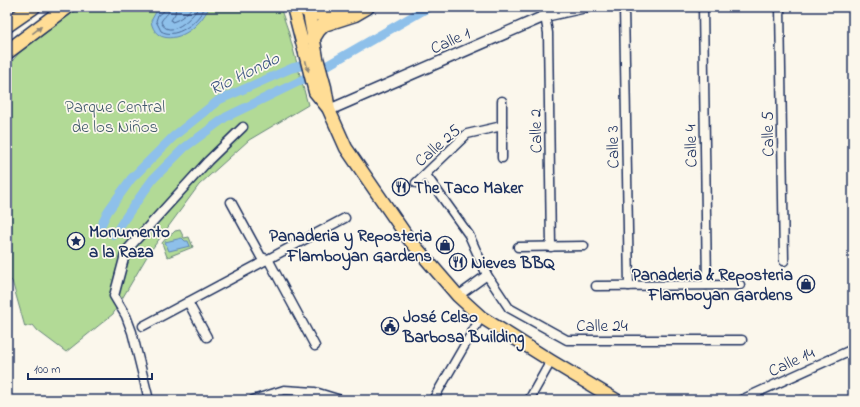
<svg xmlns="http://www.w3.org/2000/svg" width="860" height="407" viewBox="0 0 860 407" font-family="'Indie Flower',sans-serif">
  <rect width="100%" height="100%" fill="#fbf7ec"/>
  <filter id="ink" filterUnits="userSpaceOnUse"><feTurbulence type="fractalNoise" baseFrequency=".025" numOctaves="2"/><feDisplacementMap in="SourceGraphic" scale="8" xChannelSelector="R" yChannelSelector="G"/><feConvolveMatrix kernelMatrix="1 2 1 2 8 2 1 2 1" color-interpolation-filters="sRGB"/></filter>
  <g filter="url(#ink)">
    <g fill="#b2da96" stroke="#66847a">
      <polygon points="80,7 280,7 288,30 308,105 249,140 199,185 149,253 113,314 66,352 38,331 33,325 25,327 12,281 7,279 7,67 19,53"/>
      <polygon points="180,230 184,238 189,237 193,247 168,257 167,257 162,243 168,236 168,234 172,234 175,231"/>
    </g>
    <g fill="#8ec0ea" stroke="#6086b2">
      <path d="M165 7H210C205 14 202 20 195 26 181 40 155 45 151 21L156 12Z"/>
      <polygon points="182,238 185,241 188,241 190,246 169,251 165,242"/>
    </g>
    <g fill="none" stroke-linecap="round" stroke-linejoin="round">
      <g stroke="#496996" stroke-width="1">
        <path d="M165 7 164 11 158 15 156 21 161 31C174 39 192 26 200 15 202 13 203 10 205 7"/>
        <path d="M170 7C170 15 163 16 161 22 169 41 193 17 199 7"/>
        <path d="M176 7 175 14 171 20 172 22C180 20 188 13 192 7"/>
      </g>
      <g stroke="#8ec0ea" stroke-width="9">
        <polyline points="99,229 108,211 131,179 174,136 219,100 292,68 313,63"/>
        <polyline points="114,235 132,208 153,179 184,148 226,117 300,81 429,7"/>
      </g>
      <defs>
        <g id="minor">
          <polyline points="624,7 629,286"/>
          <polyline points="703,7 707,285"/>
          <polyline points="780,7 784,261"/>
          <polyline points="545,16 548,33 551,247"/>
          <polyline points="502,101 502,158"/>
          <polyline points="426,175 469,235 487,275 509,308 567,340 742,340"/>
          <polyline points="416,183 467,134 502,126"/>
          <polyline points="231,202 261,257 268,259 315,346"/>
          <polyline points="518,247 584,246"/>
          <polyline points="596,286 740,285"/>
          <polyline points="458,296 487,275"/>
          <polyline points="188,302 207,337"/>
          <polyline points="143,326 345,218"/>
          <polyline points="149,400 132,332 126,316 114,296 126,251 208,161 243,127"/>
          <polyline points="253,400 284,390 315,392 341,400"/>
          <polyline points="433,400 481,317"/>
          <polyline points="529,400 551,361"/>
          <polyline points="741,400 853,349"/>
        </g>
        <polyline id="tertiary" points="329,110 545,16 586,7"/>
        <g id="primary">
          <polyline points="293,7 315,92 328,108"/>
          <polyline points="308,7 317,58 325,87 329,110 346,148 408,238 458,296 481,317 551,361 616,400"/>
        </g>
        <g id="motorway">
          <path d="M302 7C312 15 331 16 343 12"/>
          <polyline points="7,25 33,7"/>
          <polyline points="313,38 318,30 324,24 355,14 367,7"/>
          <polyline points="7,52 67,7"/>
        </g>
      </defs>
      <use href="#minor" stroke="#1b2f5e" stroke-width="11"/>
      <use href="#tertiary" stroke="#1b2f5e" stroke-width="13"/>
      <use href="#primary" stroke="#1b2f5e" stroke-width="15"/>
      <use href="#motorway" stroke="#1b2f5e" stroke-width="17"/>
      <use href="#minor" stroke="#fbf7ec" stroke-width="8"/>
      <use href="#tertiary" stroke="#fbf7ec" stroke-width="10"/>
      <use href="#primary" stroke="#ffdd96" stroke-width="12"/>
      <use href="#motorway" stroke="#ffdd96" stroke-width="14"/>
    </g>
    <defs><path id="oneway-solid" d="M-6-.8H1V-3.2L6.5 0L1 3.2V.8H-6Z"/></defs>
    <g fill="#8d867a">
      <use href="#oneway-solid" transform="translate(37 30) rotate(-38)"/>
      <use href="#oneway-solid" transform="translate(307 66) rotate(75)"/>
    </g>
  </g>
  <defs>
    <symbol id="restaurant-ring" viewBox="-11 -11 22 22"><circle r="9.5" fill="#fbf7ec" stroke="#1b2f5e" stroke-width="1.5"/><path d="M-5-6h1v4h1v-4h1v4h1v-4h1v5L-1.5 .5V6h-2V.5L-5-1ZM5-6V6H3V1.5H1.5Q1.5-4 5-6Z" fill="#1b2f5e"/></symbol>
    <symbol id="sight-ring" viewBox="-11 -11 22 22"><circle r="9.5" fill="#fbf7ec" stroke="#1b2f5e" stroke-width="1.5"/><path d="M0-6L1.8-2.2L6-1.7L2.9 1.2L3.7 5.4L0 3.3L-3.7 5.4L-2.9 1.2L-6-1.7L-1.8-2.2Z" fill="#1b2f5e"/></symbol>
    <symbol id="shop-ring" viewBox="-11 -11 22 22"><circle r="9.5" fill="#fbf7ec" stroke="#1b2f5e" stroke-width="1.5"/><path d="M-5-2.5h2.3a2.7 3.5 0 0 1 5.4 0H5L5.5 6h-11ZM-1.5-2.5h3a1.5 2.3 0 0 0-3 0Z" fill="#1b2f5e"/></symbol>
    <symbol id="civic-ring" viewBox="-11 -11 22 22"><circle r="9.5" fill="#fbf7ec" stroke="#1b2f5e" stroke-width="1.5"/><path d="M-.6-6.5H3V-4.5H.6V-3L4-1V1h2V6H-6V1h2V-1L-.6-3ZM-1.2 2.5V6h2.4V2.5Z" fill="#1b2f5e"/></symbol>
  </defs>
  <g fill-rule="evenodd">
    <use href="#restaurant-ring" x="391" y="177" width="20" height="20"/>
    <use href="#sight-ring" x="66" y="231" width="20" height="20"/>
    <use href="#shop-ring" x="435" y="235" width="20" height="20"/>
    <use href="#restaurant-ring" x="448" y="252" width="20" height="20"/>
    <use href="#shop-ring" x="796" y="274" width="20" height="20"/>
    <use href="#civic-ring" x="380" y="316" width="20" height="20"/>
  </g>
  <g text-anchor="middle" stroke-width="3.5" stroke-linejoin="round" paint-order="stroke">
    <g font-size="17" fill="#1b2f5e" stroke="#fbf7ec">
      <text transform="translate(450 40) rotate(-24)" y="6">Calle 1</text>
      <text transform="translate(535 131) rotate(-91)" y="6">Calle 2</text>
      <text transform="translate(767 134) rotate(-91)" y="6">Calle 5</text>
      <text transform="translate(437 145) rotate(-41)" y="6">Calle 25</text>
      <text transform="translate(690 146) rotate(-91)" y="6">Calle 4</text>
      <text transform="translate(612 147) rotate(-91)" y="6">Calle 3</text>
      <text x="602" y="331">Calle 24</text>
      <text transform="translate(791 361) rotate(-25)" y="6">Calle 14</text>
    </g>
    <g font-size="17" fill="#415a6c" stroke="#fbf7ec">
      <text x="115" y="112">Parque Central<tspan x="115" dy="20">de los Niños</tspan></text>
    </g>
    <g font-size="17" font-weight="bold" fill="#1b2f5e" stroke="#fbf7ec" text-anchor="start">
      <text x="414" y="193">The Taco Maker</text>
      <text x="89" y="237">Monumento<tspan x="89" dy="20">a la Raza</tspan></text>
      <text x="432" y="241" text-anchor="end">Panaderia y Reposteria<tspan x="432" dy="20">Flamboyan Gardens</tspan></text>
      <text x="471" y="268">Nieves BBQ</text>
      <text x="793" y="280" text-anchor="end">Panaderia &amp; Reposteria<tspan x="793" dy="20">Flamboyan Gardens</tspan></text>
      <text x="403" y="322">José Celso<tspan x="403" dy="20">Barbosa Building</tspan></text>
    </g>
    <g font-size="18" font-style="italic" fill="#385381" stroke="#fbf7ec">
      <text transform="translate(244 73) rotate(-26)" y="6">Río Hondo</text>
    </g>
  </g>
  <rect width="860" height="407" fill="none" stroke="#fbf7ec" stroke-width="24"/>
  <rect x="12" y="12" width="836" height="383" fill="none" stroke="#1b2f5e" stroke-width="1.5" filter="url(#ink)"/>
  <path d="M28 373v6h124v-6" fill="none" stroke="#1b2f5e" stroke-width="2"/>
  <text x="34" y="373" font-size="12" fill="#1b2f5e" stroke="#fbf7ec" stroke-width="3" paint-order="stroke">100 m</text>
</svg>
